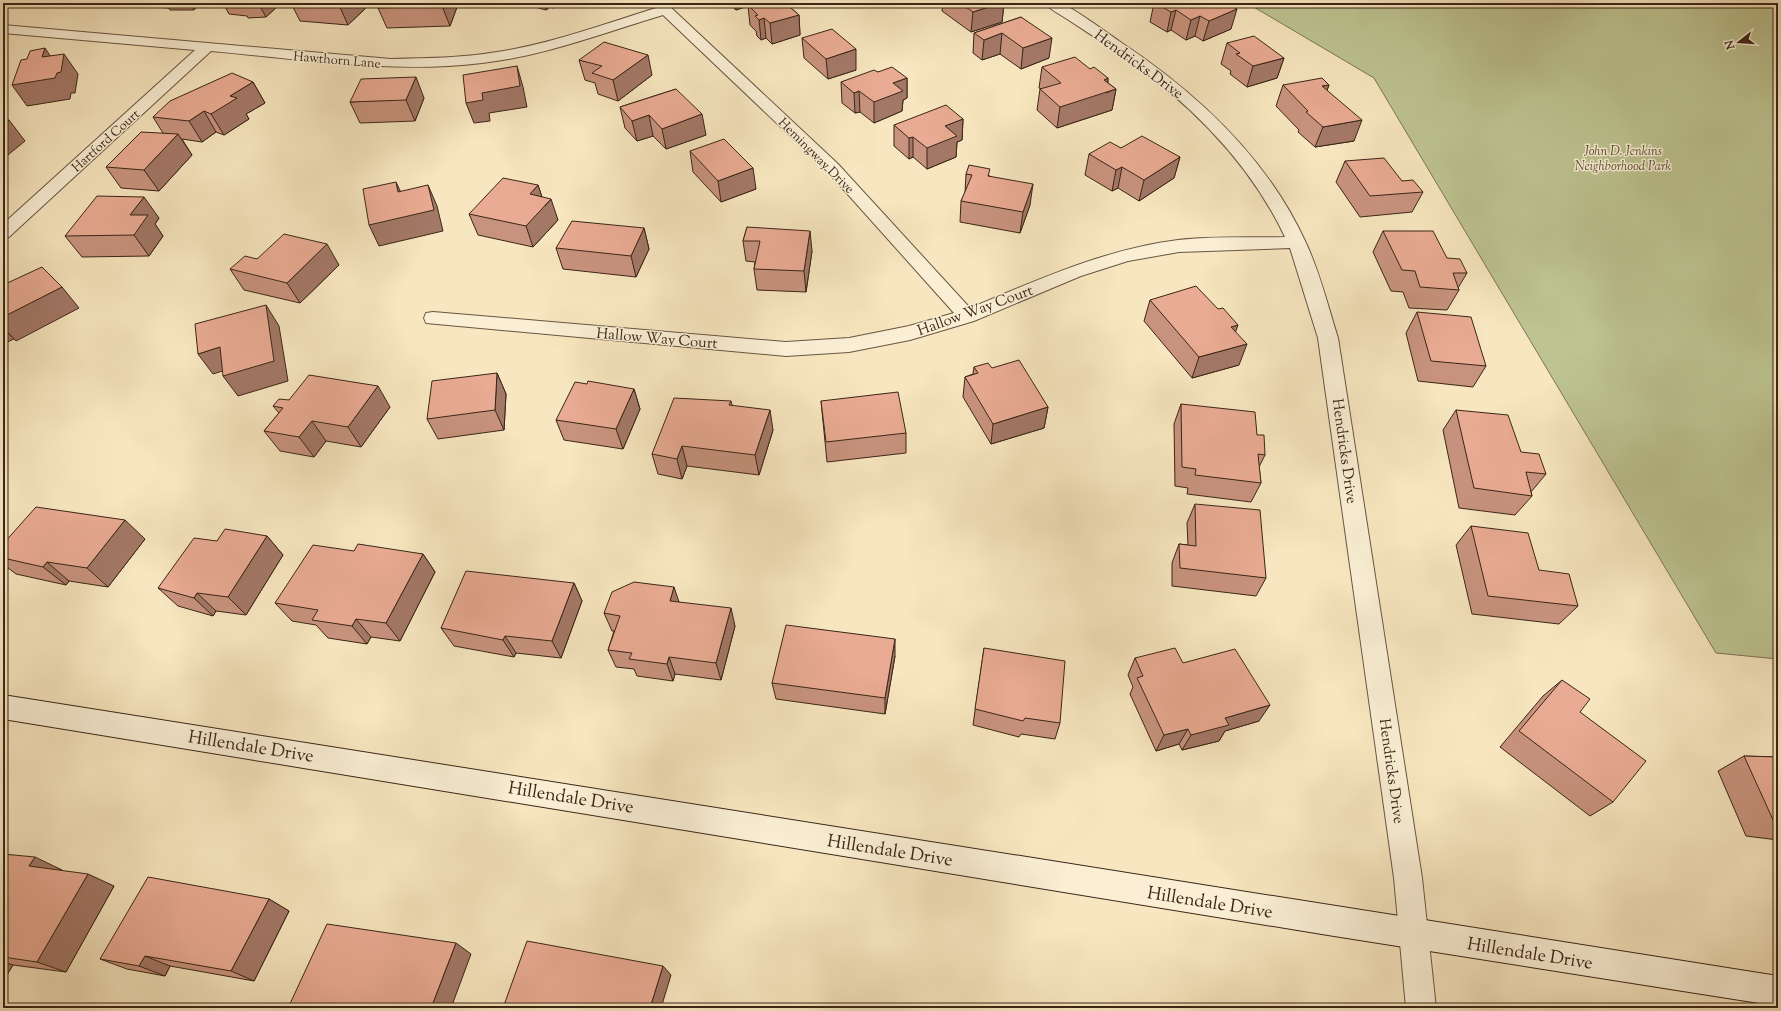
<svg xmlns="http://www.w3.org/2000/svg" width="1781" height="1011" viewBox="0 0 1781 1011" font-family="'Sorts Mill Goudy',serif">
  <rect width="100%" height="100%" fill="#f7e6bf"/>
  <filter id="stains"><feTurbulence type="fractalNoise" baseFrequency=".005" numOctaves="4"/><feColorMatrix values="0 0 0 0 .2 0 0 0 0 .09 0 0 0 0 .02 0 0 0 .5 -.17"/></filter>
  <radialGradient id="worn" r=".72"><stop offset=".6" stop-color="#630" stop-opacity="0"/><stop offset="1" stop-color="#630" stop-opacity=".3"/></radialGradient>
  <polygon fill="#bdc491" stroke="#7c7454" points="1247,3 1778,3 1778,659 1716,653 1374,78"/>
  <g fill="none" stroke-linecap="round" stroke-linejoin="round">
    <defs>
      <path id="minor" d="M651 3H666L838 164 970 308C1038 280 1105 249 1178 240 1213 236 1250 238 1285 237 1249 161 1189 102 1120 54 1103 42 1085 31 1067 19 1060 14 1050 10 1045 3 1050 3 1056 2 1060 3 1069 5 1109 34 1119 41 1196 92 1267 157 1306 243 1320 273 1328 306 1338 338L1422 878 1436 1008H1406L1394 878 1318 338 1290 248 1179 252 1128 261 1081 276 974 321 910 340 849 352 786 356 426 323 424 318 426 313 433 312 786 342 849 338 909 326 954 313 826 170 663 15C603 33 544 56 482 63 392 74 300 59 211 51L9 237 3 239V224L195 50 3 33V25L391 59C427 58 462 58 497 52 551 44 604 24 656 8Z"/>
      <polygon id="secondary" points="3,695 1778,976 1778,1006 1334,936 3,719"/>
    </defs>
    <use href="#minor" stroke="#695541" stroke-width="2"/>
    <use href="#secondary" stroke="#3a2517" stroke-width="2"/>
    <use href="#minor" fill="#faefd5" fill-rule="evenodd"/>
    <use href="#secondary" fill="#faefd5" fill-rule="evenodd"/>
  </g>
  <g fill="#c8937e" stroke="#3a2517">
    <polygon points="91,3 123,3 119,7"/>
    <polygon points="151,3 201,3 194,10 170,10 169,8 154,7"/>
    <polygon points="223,3 281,3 266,17 248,18 247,16 229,14"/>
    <polygon points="291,3 371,3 348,25 300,21"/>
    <polygon points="381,3 457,7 450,26 387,28 378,8"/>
    <polygon points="520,3 559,3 553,8 550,7 546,10"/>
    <polygon points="724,3 785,3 799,15 800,35 772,44 766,38 761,40 757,36 756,31 750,25 748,6 736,10 731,6 728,7"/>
    <polygon points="943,3 1004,3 1002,22 971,32 942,11"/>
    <polygon points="1154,3 1226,3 1231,29 1203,41 1195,36 1186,40 1171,30 1167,32 1150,22"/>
    <polygon points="1021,17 1049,58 1021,69 1000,54 982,60 973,53 974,33"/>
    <polygon points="802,38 856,70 828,79 804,58"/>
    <polygon points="1227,43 1284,58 1277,78 1247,87 1230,74 1231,71 1221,64"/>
    <polygon points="579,60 652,75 618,101 598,94 595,83 585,80"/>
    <polygon points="1042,67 1090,69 1108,78 1108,83 1116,89 1112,110 1057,128 1037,110 1040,89 1041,89 1039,88"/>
    <polygon points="878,72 907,78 907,98 903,100 902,111 874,123 860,112 855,113 842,103 841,82"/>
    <polygon points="253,82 265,103 246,114 249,119 224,135 216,132 202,142 182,139 192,155 159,191 121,188 106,167 163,133 153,117"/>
    <polygon points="1283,85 1329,85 1327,90 1354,141 1315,147 1298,132 1299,130 1276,106"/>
    <polygon points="676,89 706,135 666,149 653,136 637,141 625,128 620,107"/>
    <polygon points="424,98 415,121 360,123 350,102"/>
    <polygon points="963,119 962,140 957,142 956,157 927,169 913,157 909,159 894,146 894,125"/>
    <polygon points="1121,148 1180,157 1174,178 1139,201 1118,188 1112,191 1085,175 1089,154"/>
    <polygon points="690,151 756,189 721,202 693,172"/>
    <polygon points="1345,161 1402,181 1423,192 1412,212 1360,217 1336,182"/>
    <polygon points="966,174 990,176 1030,205 1020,233 960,222 961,201 965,193"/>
    <polygon points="538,185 542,197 558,220 533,247 478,235 469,214"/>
    <polygon points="159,218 155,224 163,236 149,256 82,257 65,236"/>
    <polygon points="747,227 812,251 806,292 757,290 754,269 755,262 746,261 743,241"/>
    <polygon points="644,228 649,249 636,277 563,269 556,248"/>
    <polygon points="1383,231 1447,258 1467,273 1458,288 1459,290 1447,310 1409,308 1403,292 1391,291 1373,252"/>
    <polygon points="257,259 339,265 300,303 244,290 230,269"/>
    <polygon points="1150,300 1239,365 1192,378 1144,321"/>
    <polygon points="1417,312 1486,366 1473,387 1418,381 1406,333"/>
    <polygon points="974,367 1048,407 1044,428 991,444 963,397 965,377 973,374"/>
    <polygon points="497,373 506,394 504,430 438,439 427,419"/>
    <polygon points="634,389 640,409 623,449 564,440 556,420"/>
    <polygon points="289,400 390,407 361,447 326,441 314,457 280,451 264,431 279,413 273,406"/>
    <polygon points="731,401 732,405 773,430 759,475 687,466 682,479 658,474 652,454"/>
    <polygon points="821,401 906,433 906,453 827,462"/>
    <polygon points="1181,404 1257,435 1265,455 1259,467 1261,483 1251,502 1187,494 1188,488 1175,486 1174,424"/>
    <polygon points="1456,410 1521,452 1546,474 1531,492 1532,496 1515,515 1459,508 1443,430"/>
    <polygon points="1195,504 1266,578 1256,596 1172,586 1172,563 1179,544 1188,545 1187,523"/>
    <polygon points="1471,526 1539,570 1578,606 1559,624 1472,614 1456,545"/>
    <polygon points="267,536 283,555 246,615 216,611 213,616 178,606 158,588 217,541"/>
    <polygon points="145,539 108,587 69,581 66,585 16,574 3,564 3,544"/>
    <polygon points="354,551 423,554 435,572 400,641 371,637 367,644 328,638 316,625 292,621 275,603"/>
    <polygon points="574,583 582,601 561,658 516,653 514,657 454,646 441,628"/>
    <polygon points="679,602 735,626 721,680 675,674 673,681 637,676 634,669 616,667 608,650 614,631 612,631 604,613"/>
    <polygon points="984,648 1060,723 1055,739 1021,734 1019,737 973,725"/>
    <polygon points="895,656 885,714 776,699 772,683"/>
    <polygon points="1135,658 1183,663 1259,721 1225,731 1219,741 1182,750 1179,744 1156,751 1130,694 1133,687 1128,675"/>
    <polygon points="1562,680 1580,712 1613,802 1590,816 1500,747 1543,696"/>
    <polygon points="1744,756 1778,757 1778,840 1746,836 1718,771"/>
    <polygon points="3,854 62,870 62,871 114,886 66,972 13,965 3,981"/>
    <polygon points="269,899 289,911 254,981 170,966 165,976 127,969 100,959"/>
  </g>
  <g fill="#a37867" stroke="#3a2517">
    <polygon points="116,3 123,3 119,7"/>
    <polygon points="190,3 201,3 194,10"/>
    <polygon points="258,3 281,3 266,17"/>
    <polygon points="341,3 371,3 348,25 339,5"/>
    <polygon points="444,3 456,3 457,7 450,26 442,6"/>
    <polygon points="544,3 549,3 550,7 546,10"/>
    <polygon points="552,3 559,3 553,8"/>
    <polygon points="728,3 731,3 731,6 728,7"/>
    <polygon points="735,3 758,3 748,5 748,6 736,10"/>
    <polygon points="1001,3 1004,3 1002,22 971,32 973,12"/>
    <polygon points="1121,3 1127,3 1121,5"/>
    <polygon points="1237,9 1231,29 1203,41 1209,21"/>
    <polygon points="1176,10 1171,30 1167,32 1171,12"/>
    <polygon points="799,15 800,35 772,44 770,23"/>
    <polygon points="1200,16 1195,36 1186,40 1191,20"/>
    <polygon points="764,18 766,38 761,40 759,20"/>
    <polygon points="1002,33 1000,54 982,60 984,40"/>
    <polygon points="1052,38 1049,58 1021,69 1023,48"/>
    <polygon points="45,48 59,69 64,54 78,74 75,93 71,93 70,99 27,106 12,85 42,57"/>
    <polygon points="856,49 856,70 828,79 826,59"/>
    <polygon points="648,55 652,75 618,101 613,80"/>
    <polygon points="1284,58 1277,78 1247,87 1253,66"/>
    <polygon points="517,66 523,87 527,107 489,113 490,121 474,123 466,103 482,93"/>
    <polygon points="416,77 424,98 415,121 406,100"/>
    <polygon points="907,78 907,98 903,100 902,111 874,123 874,102 893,83"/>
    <polygon points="1108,78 1106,93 1116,89 1112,110 1057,128 1060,107 1104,80"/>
    <polygon points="253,82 265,103 246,114 249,119 224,135 211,114 230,96"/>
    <polygon points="1329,85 1321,106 1322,86"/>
    <polygon points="859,91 860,112 855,113 854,93"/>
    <polygon points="204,111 216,132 202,142 189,121"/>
    <polygon points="702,114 706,135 666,149 662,129"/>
    <polygon points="649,115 653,136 637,141 632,121"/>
    <polygon points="963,119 962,140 957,142 956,157 927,169 927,148 945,126"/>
    <polygon points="9,120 25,141 3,159 3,125"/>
    <polygon points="1362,120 1354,141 1315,147 1323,127"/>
    <polygon points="178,134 192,155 159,191 144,170"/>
    <polygon points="913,137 913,157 909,159 909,138"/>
    <polygon points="1180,157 1174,178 1139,201 1144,180"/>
    <polygon points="1122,167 1118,188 1112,191 1116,170"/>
    <polygon points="753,168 756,189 721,202 718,181"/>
    <polygon points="396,182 406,203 398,192"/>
    <polygon points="1033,184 1030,205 1020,233 1023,212"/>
    <polygon points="428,185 437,206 443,231 379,246 369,225"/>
    <polygon points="538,185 545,206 551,199 558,220 533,247 526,226 530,194"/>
    <polygon points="144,197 159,218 155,224 163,236 149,256 134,235 130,215"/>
    <polygon points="644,228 649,249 636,277 631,256"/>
    <polygon points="810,231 812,251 806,292 804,271"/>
    <polygon points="327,244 339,265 300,303 287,283"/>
    <polygon points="62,287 79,308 16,341 3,327 3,317"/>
    <polygon points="266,305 279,326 288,381 238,396 223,376"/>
    <polygon points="1238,325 1231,345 1231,327"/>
    <polygon points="3,328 14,339 3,344"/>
    <polygon points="1247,344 1239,365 1192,378 1199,357"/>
    <polygon points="220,347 235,367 213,374 198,354"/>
    <polygon points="497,373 506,394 504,430 495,410"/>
    <polygon points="378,386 390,407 361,447 348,427"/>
    <polygon points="634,389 640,409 623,449 616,429"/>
    <polygon points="1048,407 1044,428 991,444 993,424"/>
    <polygon points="770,410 773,430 759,475 755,455"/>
    <polygon points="312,421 326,441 314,457 299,437"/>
    <polygon points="682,446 687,466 682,479 677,459"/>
    <polygon points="125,520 145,539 108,587 87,568"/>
    <polygon points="267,536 283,555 246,615 228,597"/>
    <polygon points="423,554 435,572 400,641 386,623"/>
    <polygon points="47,562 69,581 66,585 43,567"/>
    <polygon points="574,583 582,601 561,658 552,641"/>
    <polygon points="674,587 680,605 670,601"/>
    <polygon points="197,593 216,611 213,616 194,598"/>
    <polygon points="731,608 735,626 721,680 716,663"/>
    <polygon points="356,619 371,637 367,644 352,626"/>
    <polygon points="505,636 516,653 514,657 503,640"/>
    <polygon points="895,639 895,656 885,714 885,698"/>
    <polygon points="669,657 675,674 673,681 667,664"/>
    <polygon points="1270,705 1259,721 1225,731 1219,741 1182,750 1191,735 1225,718"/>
    <polygon points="1188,729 1179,744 1156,751 1164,735"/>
    <polygon points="35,857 62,870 57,879 29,866"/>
    <polygon points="88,874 114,886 66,972 37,962"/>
    <polygon points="269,899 289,911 254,981 231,971"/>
    <polygon points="456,943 471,954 451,1008 431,1008"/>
    <polygon points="145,956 170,966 165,976 139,966"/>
    <polygon points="3,962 13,965 3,981"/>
    <polygon points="663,966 671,975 661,1008 650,1008"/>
  </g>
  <g fill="#e9ab93" stroke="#3a2517">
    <polygon points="314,3 341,3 339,5"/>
    <polygon points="381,3 444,3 442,6 378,8"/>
    <polygon points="754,3 785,3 799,15 770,23 764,18 759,20 755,16 758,15 748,5"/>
    <polygon points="960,3 1001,3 973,12"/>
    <polygon points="1155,3 1226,3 1237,9 1209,21 1200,16 1191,20 1176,10 1171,12"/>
    <polygon points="1021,17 1052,38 1023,48 1002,33 984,40 974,33"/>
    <polygon points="832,29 856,49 826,59 802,38"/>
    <polygon points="1254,36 1284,58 1253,66 1236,54 1240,53 1227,43"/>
    <polygon points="604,42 648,55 613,80 592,73 602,66 579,60"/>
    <polygon points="45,48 42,57 64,54 61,72 57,73 55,78 12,85 21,60 27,59 30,51"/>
    <polygon points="1075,57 1090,69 1094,67 1108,78 1104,80 1116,89 1060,107 1040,89 1061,83 1042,67"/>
    <polygon points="517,66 520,86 482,93 483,100 466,103 463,75"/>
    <polygon points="892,67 907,78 893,83 903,91 874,102 859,91 854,93 841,82 874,70 878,72"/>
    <polygon points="232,73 253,82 230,96 237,98 211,114 204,111 189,121 153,117 170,101"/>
    <polygon points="416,77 406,100 350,102 361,79"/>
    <polygon points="1322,78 1329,85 1322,86 1362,120 1323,127 1306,112 1308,111 1283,85"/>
    <polygon points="676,89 702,114 662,129 649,115 632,121 620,107"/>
    <polygon points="946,105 963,119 945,126 957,136 927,148 913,137 909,138 894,125"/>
    <polygon points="3,120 9,120 3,125"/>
    <polygon points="141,132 178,134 144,170 106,167"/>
    <polygon points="1142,136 1180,157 1144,180 1122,167 1116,170 1089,154 1110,142 1121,148"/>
    <polygon points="724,139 753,168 718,181 690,151"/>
    <polygon points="1384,158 1402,181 1413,180 1423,192 1370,196 1345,161"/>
    <polygon points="969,165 990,169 988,176 1033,184 1023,212 961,201 972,175 966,174"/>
    <polygon points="503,178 538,185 530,194 551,199 526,226 469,214"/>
    <polygon points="396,182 398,192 428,185 434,210 369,225 363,189"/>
    <polygon points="97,196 144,197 130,215 148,215 134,235 65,236"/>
    <polygon points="572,221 644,228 631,256 556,248"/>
    <polygon points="747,227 810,231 804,271 754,269 760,241 743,241"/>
    <polygon points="1383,231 1433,231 1447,258 1460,259 1467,273 1453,273 1459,290 1420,287 1415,271 1402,270"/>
    <polygon points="284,234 327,244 287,283 230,269 245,256 257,259"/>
    <polygon points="42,267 62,287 3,317 3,285"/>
    <polygon points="1196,286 1218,309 1223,308 1238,325 1231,327 1247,344 1199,357 1150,300"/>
    <polygon points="266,305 274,361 223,376 220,347 198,354 195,324"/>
    <polygon points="1417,312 1471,317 1486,366 1431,361"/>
    <polygon points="1019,360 1048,407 993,424 965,377 978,373 974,367 988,363 992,368"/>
    <polygon points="497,373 495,410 427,419 432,381"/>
    <polygon points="309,375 378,386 348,427 312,421 299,437 264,431 283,408 273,406 279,399 289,400"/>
    <polygon points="588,381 634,389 616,429 556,420 575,382 587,384"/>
    <polygon points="898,392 906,433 826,442 821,401"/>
    <polygon points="674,398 731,401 729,405 770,410 755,455 682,446 677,459 652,454"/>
    <polygon points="1181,404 1255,412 1257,435 1264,435 1265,455 1258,454 1261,483 1195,475 1196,469 1182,467"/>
    <polygon points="1456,410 1508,415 1521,452 1539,454 1546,474 1526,472 1532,496 1474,488"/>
    <polygon points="1195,504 1260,510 1266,578 1180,568 1179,544 1196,546"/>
    <polygon points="36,507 125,520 87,568 47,562 43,567 3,558 3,544"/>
    <polygon points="1471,526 1528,533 1539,570 1569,574 1578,606 1488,596"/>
    <polygon points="225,529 267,536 228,597 197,593 194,598 158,588 194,538 217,541"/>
    <polygon points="358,544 423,554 386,623 356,619 352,626 312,620 318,610 275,603 313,545 354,551"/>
    <polygon points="466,571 574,583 552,641 505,636 503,640 441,628"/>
    <polygon points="634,582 674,587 670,601 731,608 716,663 669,657 667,664 629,659 632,653 608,650 620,616 604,613 612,592"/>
    <polygon points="786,625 895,639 885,698 772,683"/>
    <polygon points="984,648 1065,661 1060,723 1025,718 1023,721 975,709"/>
    <polygon points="1175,648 1183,663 1235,649 1270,705 1225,718 1229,725 1191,735 1188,729 1164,735 1137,678 1143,676 1135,658"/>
    <polygon points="1562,680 1590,699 1580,712 1646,761 1613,802 1519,731"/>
    <polygon points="1744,756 1778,757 1778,823 1774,822"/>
    <polygon points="3,854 35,857 29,866 88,874 37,962 3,957"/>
    <polygon points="148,877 269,899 231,971 145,956 139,966 100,959"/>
    <polygon points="327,924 456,943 431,1008 288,1008"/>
    <polygon points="527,941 663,966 650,1008 503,1008"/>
    <polygon points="762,1004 783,1008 762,1008"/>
  </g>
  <g text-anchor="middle" stroke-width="3" stroke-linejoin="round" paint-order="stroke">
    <g font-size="13" fill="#3a2517" stroke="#faefd5">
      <text transform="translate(337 59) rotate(5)" y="5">Hawthorn Lane</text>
      <text transform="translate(105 140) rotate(-42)" y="5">Hartford Court</text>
      <text transform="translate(817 155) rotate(45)" y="5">Hemingway Drive</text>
    </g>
    <g font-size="13" font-style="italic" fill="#5b4d36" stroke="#faefd5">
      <text x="1623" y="155">John D. Jenkins<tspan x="1623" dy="15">Neighborhood Park</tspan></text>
    </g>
    <g font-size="15" fill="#3a2517" stroke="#faefd5">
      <text transform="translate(1139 64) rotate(36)" y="5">Hendricks Drive</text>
      <text transform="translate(975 310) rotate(-20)" y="5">Hallow Way Court</text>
      <text transform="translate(657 338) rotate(5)" y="5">Hallow Way Court</text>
      <text transform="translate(1345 451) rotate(82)" y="5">Hendricks Drive</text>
      <text transform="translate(1392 771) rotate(82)" y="5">Hendricks Drive</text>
    </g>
    <g font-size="18" fill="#3a2517" stroke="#faefd5">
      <text transform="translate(251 746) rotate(9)" y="6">Hillendale Drive</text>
      <text transform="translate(571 797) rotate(9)" y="6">Hillendale Drive</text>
      <text transform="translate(890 850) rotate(9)" y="6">Hillendale Drive</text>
      <text transform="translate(1210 902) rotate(9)" y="6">Hillendale Drive</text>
      <text transform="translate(1530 953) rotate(9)" y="6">Hillendale Drive</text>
    </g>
  </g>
  <rect width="1781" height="1011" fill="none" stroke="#f7e6bf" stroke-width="16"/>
  <rect x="4" y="4" width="1773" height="1003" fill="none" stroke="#3a2517" stroke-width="2"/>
  <rect x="8" y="8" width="1765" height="995" fill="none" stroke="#3a2517"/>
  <g transform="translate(1739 42) rotate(253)" stroke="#faefd5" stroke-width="3" paint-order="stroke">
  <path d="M0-3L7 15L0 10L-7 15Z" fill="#3a2517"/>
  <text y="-6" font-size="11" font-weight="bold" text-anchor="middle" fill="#3a2517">N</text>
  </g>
  <rect width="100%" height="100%" filter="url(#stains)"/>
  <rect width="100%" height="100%" fill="url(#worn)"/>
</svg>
